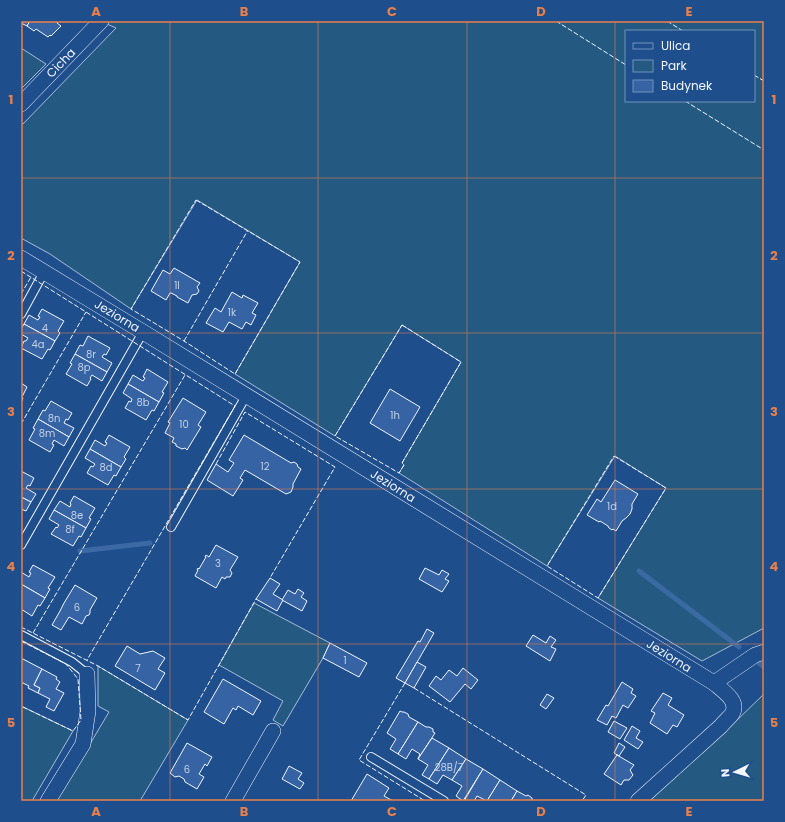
<svg xmlns="http://www.w3.org/2000/svg" width="785" height="822" viewBox="0 0 785 822" font-family="Poppins,sans-serif">
  <rect width="100%" height="100%" fill="#1f4e8c"/>
  <g fill="#245a82" stroke="#a8bbd7" fill-rule="evenodd">
    <path d="M110 21H764V628L702 661 598 598 666 488 615 456 547 566 399 473 404 465 402 463 461 362 402 325 335 436 235 374 300 262 197 200 131 309 50 254 21 238V126L116 28 107 24ZM626 31H754V101H626Z"/>
    <polygon points="21,48 46,64 21,89"/>
    <polygon points="254,603 330,643 323,658 283,726 273,720 283,701 219,665"/>
    <polygon points="98,666 188,720 140,801 56,801 109,712 98,706"/>
    <polygon points="764,694 764,801 647,801 734,723"/>
    <polygon points="21,706 73,731 32,801 21,801"/>
  </g>
  <g fill="none" stroke-linecap="round" stroke-linejoin="round">
    <g stroke="#3b69a3" stroke-width="5">
      <polyline points="80,551 150,543"/>
      <polyline points="639,571 739,647"/>
      <polyline points="759,663 764,667"/>
    </g>
  </g>
  <g fill="#3563a3" stroke="#f2f6ff">
    <polygon points="21,21 30,21 27,26 21,23"/>
    <polygon points="30,21 58,21 57,23 61,26 51,36 50,35 48,37 36,29 34,31 27,26"/>
    <polygon points="174,268 200,283 197,287 199,291 197,294 192,295 188,303 177,297 177,296 171,293 170,293 166,300 151,291 163,270 170,274"/>
    <polygon points="232,292 242,298 243,295 258,303 252,313 256,315 251,325 246,322 242,329 229,322 223,332 206,323 215,308 221,312"/>
    <polygon points="42,309 64,321 58,331 60,333 55,341 24,324 29,315 38,320 40,317 38,316"/>
    <polygon points="24,324 55,341 50,350 48,349 42,359 21,348 24,341 26,341 28,338 21,334 21,329"/>
    <polygon points="88,336 110,348 106,355 104,354 102,357 112,363 107,372 75,354 80,345 83,346"/>
    <polygon points="75,354 107,372 102,381 92,375 90,378 91,379 87,386 66,374 72,364 70,363"/>
    <polygon points="147,369 168,382 162,392 164,393 159,402 128,384 133,375 143,381 145,378 143,377"/>
    <polygon points="21,383 27,387 22,397 23,398 21,403"/>
    <polygon points="128,384 159,402 154,411 152,410 146,420 125,408 129,401 131,402 132,399 123,393"/>
    <polygon points="390,389 420,407 400,441 370,423"/>
    <polygon points="183,398 206,412 198,425 201,427 187,450 185,448 182,449 176,446 176,444 172,442 174,438 165,433 170,423 168,422"/>
    <polygon points="51,401 72,413 68,420 66,419 64,423 74,428 69,437 38,419 43,410 45,411"/>
    <polygon points="38,419 69,437 64,446 54,440 52,444 54,445 50,452 29,440 35,429 33,428"/>
    <polygon points="109,435 130,447 124,457 126,459 121,467 90,449 95,440 105,446 107,443 105,442"/>
    <polygon points="244,435 291,463 294,462 297,464 298,467 301,469 293,484 293,487 291,492 286,494 245,470 240,478 243,480 233,496 207,480 216,464 228,472 234,463 229,460"/>
    <polygon points="90,449 121,467 116,476 114,475 108,485 87,473 91,466 93,467 95,464 85,458"/>
    <polygon points="21,471 34,478 30,486 28,485 26,488 36,494 31,502 21,497"/>
    <polygon points="615,480 638,494 632,504 632,509 630,514 626,518 622,521 616,531 613,529 612,530 609,528 608,526 600,521 599,522 587,515 597,499 601,502"/>
    <polygon points="74,496 95,508 89,518 91,519 86,528 54,510 60,501 70,507 71,504 70,503"/>
    <polygon points="21,497 31,502 26,511 21,509"/>
    <polygon points="54,510 86,528 81,537 79,536 73,546 51,534 56,527 57,528 59,525 49,519"/>
    <polygon points="216,545 238,557 230,570 232,573 230,577 226,577 225,579 222,577 216,588 195,576 198,570 197,570 198,568 199,569 206,557 205,557 206,555 209,557"/>
    <polygon points="33,565 55,577 48,588 50,589 45,598 21,584 21,572 29,577 31,573 29,572"/>
    <polygon points="425,568 439,575 442,570 449,574 445,579 449,581 442,592 419,579"/>
    <polygon points="270,578 280,584 273,594 283,600 277,611 256,599"/>
    <polygon points="21,584 45,598 40,606 38,605 32,616 21,609"/>
    <polygon points="75,585 97,598 90,610 90,613 89,615 86,616 82,624 69,617 61,630 52,625 60,611 64,603"/>
    <polygon points="298,589 304,593 301,597 307,601 302,611 282,600 288,590 295,594"/>
    <polygon points="427,629 434,633 405,683 396,678 418,641 420,642"/>
    <polygon points="533,635 546,643 550,636 556,640 551,647 556,649 550,661 526,646"/>
    <polygon points="330,643 367,663 359,677 323,658"/>
    <polygon points="127,646 140,654 153,651 165,658 158,669 165,673 155,690 115,666"/>
    <polygon points="21,658 42,669 34,685 40,688 38,693 28,688 29,686 21,682"/>
    <polygon points="417,662 426,667 414,688 405,683"/>
    <polygon points="463,668 478,680 471,689 465,684 450,702 429,686 436,676 441,680 449,670 457,676"/>
    <polygon points="42,669 57,677 56,679 60,682 56,689 64,693 54,711 46,707 50,699 38,693 40,688 34,685"/>
    <polygon points="223,679 261,701 253,715 238,706 236,710 233,708 224,724 204,712"/>
    <polygon points="622,682 633,689 631,693 636,696 628,708 623,705 616,718 612,716 607,725 597,720 606,705 608,706"/>
    <polygon points="663,693 672,698 668,705 684,715 677,727 673,725 667,734 650,723 655,713 651,711"/>
    <polygon points="547,694 554,698 546,709 540,705"/>
    <polygon points="400,711 402,712 404,712 408,714 409,717 418,722 398,754 390,749 396,739 387,733"/>
    <polygon points="614,721 627,728 620,739 608,732"/>
    <polygon points="418,722 426,727 429,727 433,729 433,732 435,733 418,759 420,754 412,749 406,759 398,754"/>
    <polygon points="632,726 640,731 636,738 643,742 638,749 624,740"/>
    <polygon points="432,738 449,748 429,779 422,775 428,765 418,759"/>
    <polygon points="187,743 212,757 207,766 205,764 199,774 204,777 197,789 185,782 184,779 179,776 175,777 170,773"/>
    <polygon points="619,743 625,747 619,756 614,753"/>
    <polygon points="449,748 466,759 452,780 443,775 437,784 429,779"/>
    <polygon points="617,755 634,765 630,770 633,775 629,780 624,780 621,785 604,774"/>
    <polygon points="466,759 483,769 463,801 456,796 462,786 452,780"/>
    <polygon points="289,766 302,773 298,779 304,783 300,789 282,779"/>
    <polygon points="483,769 500,780 487,801 477,796 474,801 464,801"/>
    <polygon points="367,774 389,788 384,796 393,801 351,801"/>
    <polygon points="500,780 517,791 511,801 487,801"/>
    <polygon points="517,791 526,796 528,795 532,798 532,800 534,801 511,801"/>
  </g>
  <g fill="none" stroke-linecap="round" stroke-linejoin="round">
    <defs>
      <g id="service">
        <polyline points="21,314 44,272"/>
        <polyline points="171,527 246,396"/>
        <polyline points="21,545 143,332"/>
        <polyline points="21,635 72,662 87,674"/>
        <polyline points="371,757 444,801"/>
      </g>
      <g id="minor">
        <polyline points="21,104 101,21"/>
        <polyline points="21,258 143,332 714,683 755,655 764,652"/>
        <polyline points="48,801 83,744 88,711 87,674"/>
        <polyline points="233,801 273,731"/>
        <path d="M638 801 721 726C724 722 729 718 732 714 740 701 722 690 714 683"/>
      </g>
    </defs>
    <use href="#service" stroke="#f2f6ff" stroke-width="10"/>
    <use href="#minor" stroke="#f2f6ff" stroke-width="16"/>
    <use href="#service" stroke="#1f4e8c" stroke-width="8"/>
    <use href="#minor" stroke="#1f4e8c" stroke-width="15"/>
    <g stroke="#f2f6ff" stroke-width="1" stroke-dasharray="5 2" stroke-linecap="butt">
      <polyline points="556,21 626,65"/>
      <polyline points="667,21 683,31"/>
      <polyline points="754,75 764,81"/>
      <polyline points="685,101 764,150"/>
      <polygon points="196,200 300,262 235,374 184,341 131,309"/>
      <polyline points="21,271 235,406 87,660"/>
      <polyline points="21,294 31,277"/>
      <polygon points="402,325 461,362 402,463 404,465 399,473 335,436"/>
      <polyline points="184,341 248,230"/>
      <polyline points="21,424 86,312"/>
      <polygon points="614,456 666,488 598,598 547,566"/>
      <polyline points="216,464 245,412 335,467 270,578"/>
      <polyline points="21,627 98,666 188,720 256,599"/>
      <polyline points="33,633 185,375"/>
      <polyline points="21,641 66,664 78,679 81,720 73,731 21,706"/>
      <polyline points="405,683 359,760 425,801"/>
      <polyline points="414,688 586,795 582,801"/>
    </g>
  </g>
  <path fill="none" stroke="#ea8049" stroke-width="1" stroke-opacity="0.55" d="M170 21V801M318 21V801M467 21V801M615 21V801M21 178H764M21 333H764M21 489H764M21 644H764"/>
  <g text-anchor="middle" stroke-width="3" stroke-linejoin="round" paint-order="stroke">
    <g font-size="10" fill="#c3d1e8">
      <text x="177" y="289">1l</text>
      <text x="232" y="316">1k</text>
      <text x="45" y="332">4</text>
      <text x="38" y="348">4a</text>
      <text x="91" y="358">8r</text>
      <text x="84" y="371">8p</text>
      <text x="143" y="406">8b</text>
      <text x="395" y="419">1h</text>
      <text x="54" y="422">8n</text>
      <text x="184" y="428">10</text>
      <text x="47" y="437">8m</text>
      <text x="265" y="470">12</text>
      <text x="106" y="471">8d</text>
      <text x="612" y="510">1d</text>
      <text x="77" y="519">8e</text>
      <text x="70" y="533">8f</text>
      <text x="218" y="567">3</text>
      <text x="77" y="611">6</text>
      <text x="345" y="664">1</text>
      <text x="138" y="672">7</text>
      <text x="449" y="771">28B/7</text>
      <text x="187" y="773">6</text>
    </g>
    <g font-size="12" fill="#f2f6ff" stroke="#1f4e8c">
      <text transform="translate(61 63) rotate(-46)" y="4">Cicha</text>
      <text transform="translate(117 316) rotate(31)" y="4">Jeziorna</text>
      <text transform="translate(393 486) rotate(32)" y="4">Jeziorna</text>
      <text transform="translate(669 656) rotate(32)" y="4">Jeziorna</text>
    </g>
  </g>
  <rect width="785" height="822" fill="none" stroke="#1f4e8c" stroke-width="44"/>
  <rect x="625" y="30" width="130" height="72" fill="#1f4e8c" stroke="#7391ba"/>
  <rect x="633" y="43" width="20" height="6" fill="#1f4e8c" stroke="#7391ba"/>
  <text x="661" y="50" font-size="12" fill="#f2f6ff">Ulica</text>
  <rect x="633" y="60" width="20" height="12" fill="#245a82" stroke="#7391ba"/>
  <text x="661" y="70" font-size="12" fill="#f2f6ff">Park</text>
  <rect x="633" y="80" width="20" height="12" fill="#3563a3" stroke="#7391ba"/>
  <text x="661" y="90" font-size="12" fill="#f2f6ff">Budynek</text>
  <g transform="translate(735 772) rotate(265)" stroke="#1f4e8c" stroke-width="3" paint-order="stroke">
  <path d="M0-3L7 15L0 10L-7 15Z" fill="#f2f6ff"/>
  <text y="-6" font-size="11" font-weight="bold" text-anchor="middle" fill="#f2f6ff">N</text>
  </g>
  <rect x="22" y="22" width="741" height="778" fill="none" stroke="#ea8049" stroke-width="1.5"/>
  <g font-size="13" text-anchor="middle" font-weight="bold" fill="#ea8049">
    <text x="96" y="16">A</text>
    <text x="244" y="16">B</text>
    <text x="392" y="16">C</text>
    <text x="541" y="16">D</text>
    <text x="689" y="16">E</text>
    <text x="11" y="104">1</text>
    <text x="774" y="104">1</text>
    <text x="11" y="260">2</text>
    <text x="774" y="260">2</text>
    <text x="11" y="416">3</text>
    <text x="774" y="416">3</text>
    <text x="11" y="571">4</text>
    <text x="774" y="571">4</text>
    <text x="11" y="727">5</text>
    <text x="774" y="727">5</text>
    <text x="96" y="816">A</text>
    <text x="244" y="816">B</text>
    <text x="392" y="816">C</text>
    <text x="541" y="816">D</text>
    <text x="689" y="816">E</text>
  </g>
</svg>
